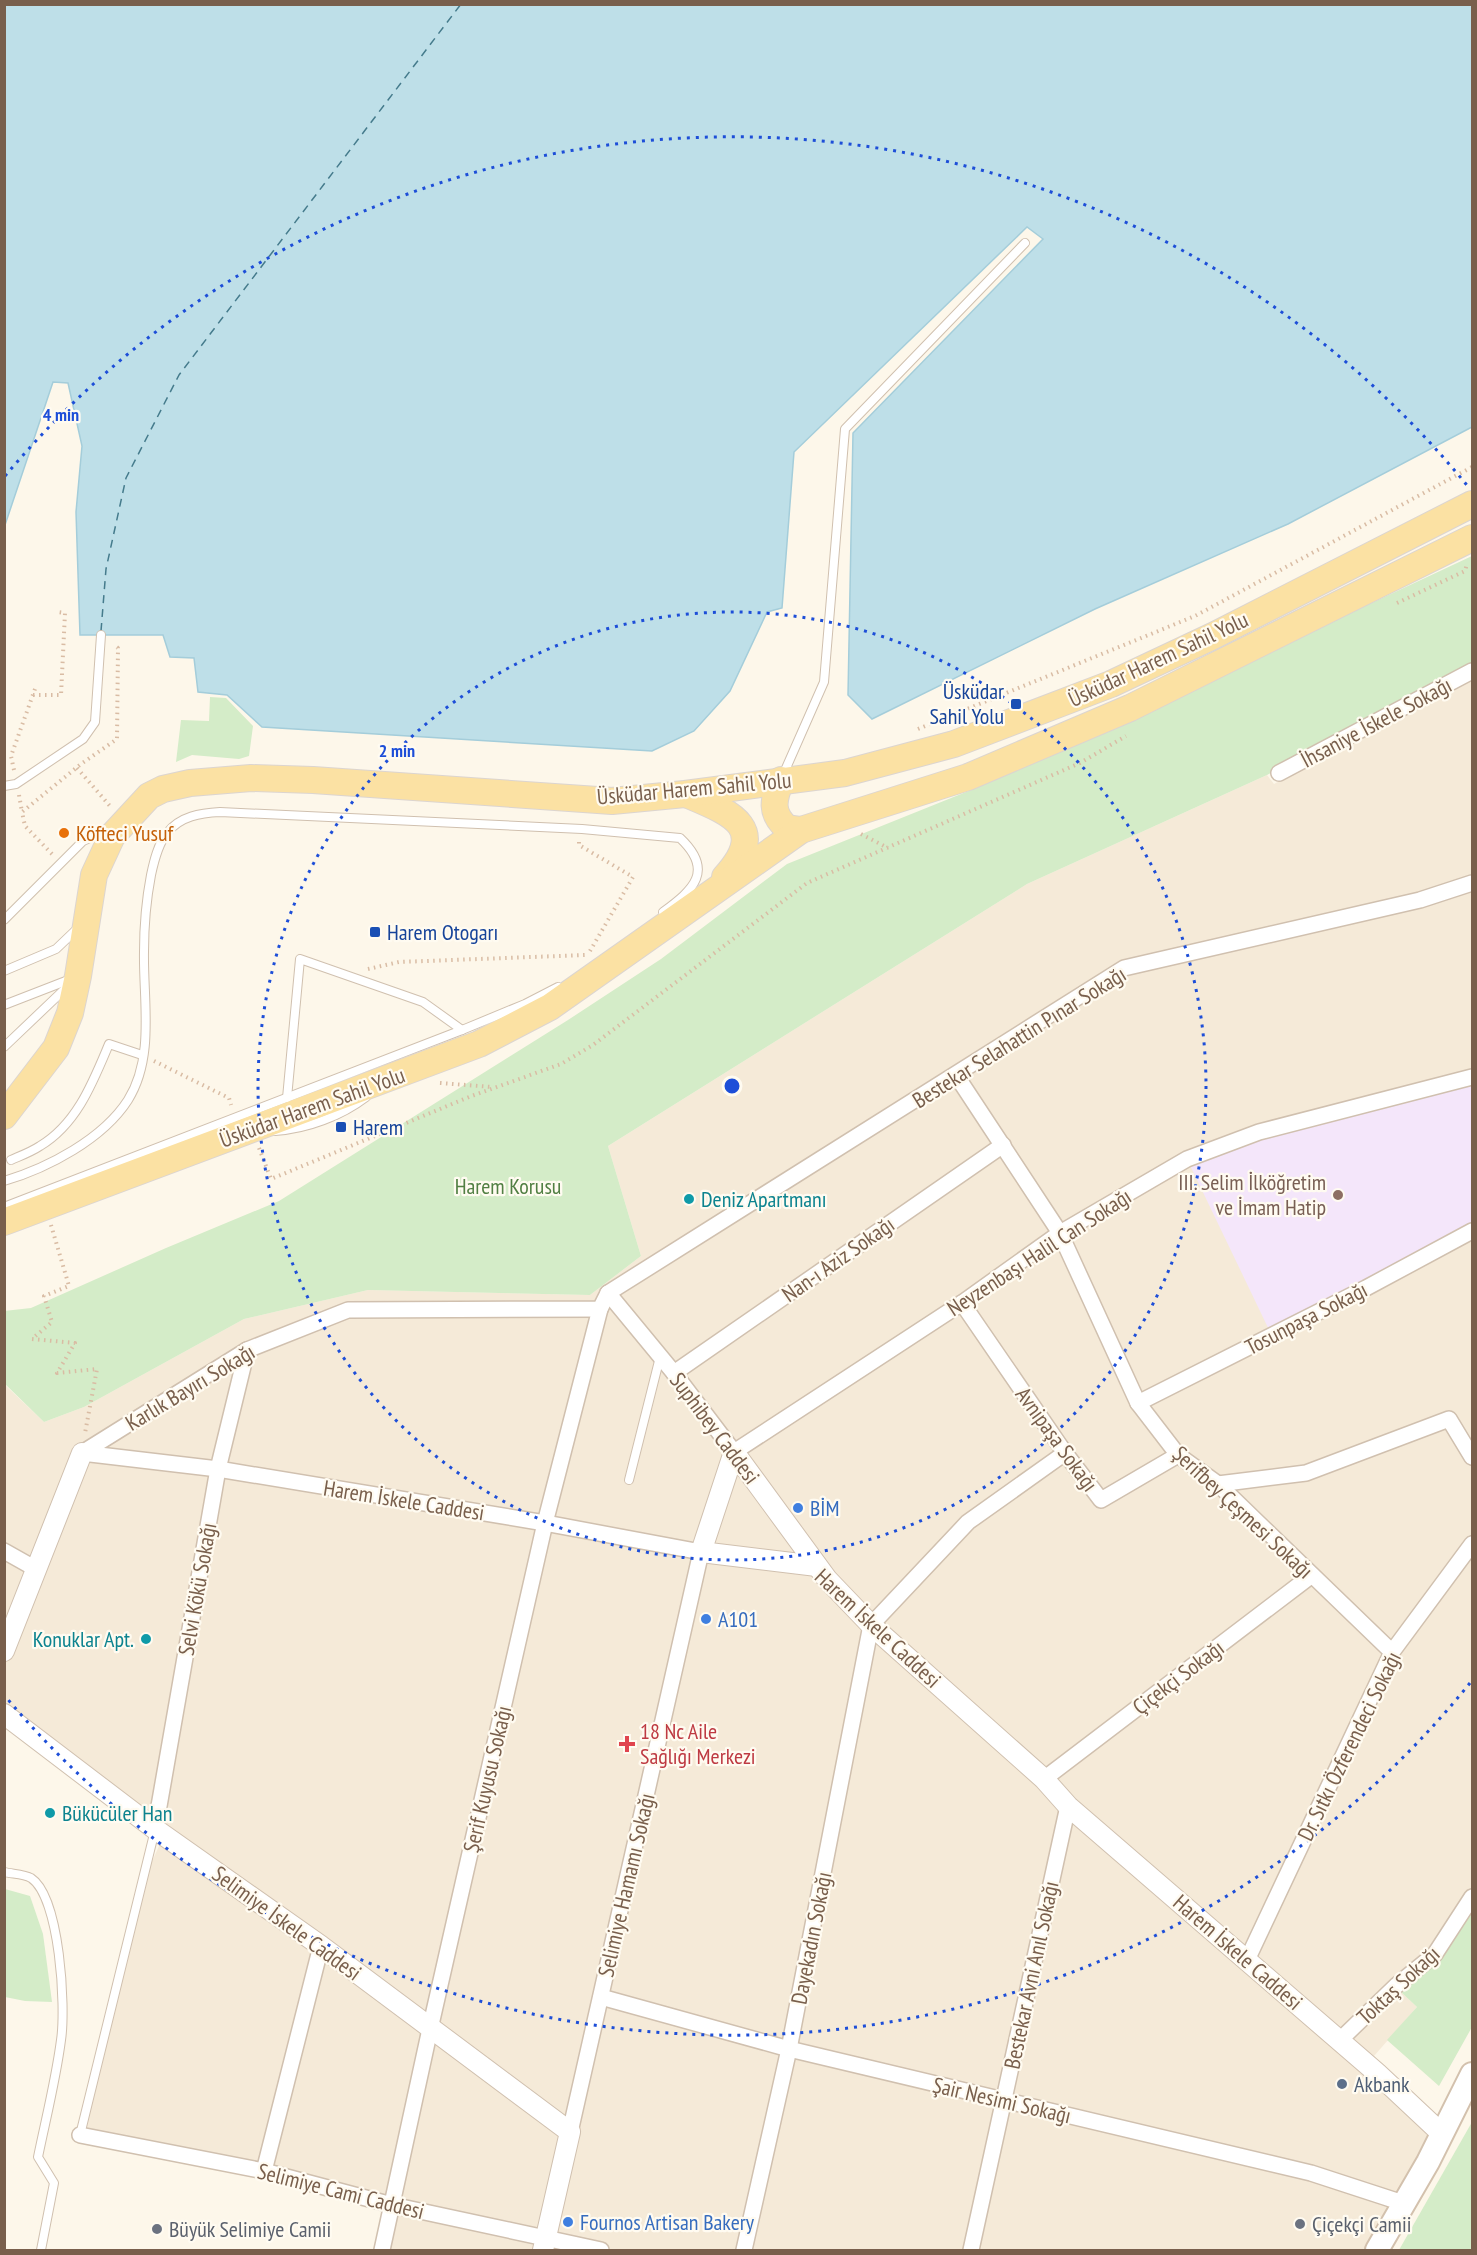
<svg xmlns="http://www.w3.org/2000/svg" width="1477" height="2255" viewBox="0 0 1477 2255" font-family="'PT Sans Narrow',sans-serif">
  <rect width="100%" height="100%" fill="#fdf7ea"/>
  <polygon fill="#f5ead8" points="1472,679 1472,1907 1400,1991 1417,2007 1374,2056 1404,2092 1435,2139 1379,2250 382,2250 395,2202 85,2135 132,1905 165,1833 5,1711 4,1384 44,1422 84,1407 244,1319 368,1290 590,1295 641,1256 608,1146 1027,884 1267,775 1274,784"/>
  <polygon fill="#f4e6fa" points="1472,1077 1472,1231 1272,1336 1187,1159"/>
  <g fill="#d4ecc8">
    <polygon points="1472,556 1472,665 1267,775 1027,884 608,1146 641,1256 590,1295 368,1290 244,1319 84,1407 44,1422 5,1384 4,1311 31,1308 166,1248 279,1201 568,1020 661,959 787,864 976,788"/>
    <polygon points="210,697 226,698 253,726 249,756 239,759 192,755 176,762 181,720 209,721"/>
    <polygon points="5,1889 30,1896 43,1934 52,2002 25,2001 5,1997"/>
    <polygon points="1472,1907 1472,2027 1439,2086 1387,2040 1417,2007 1400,1991"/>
    <polygon points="1472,2122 1472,2250 1399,2250"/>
  </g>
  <polygon fill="#bedfe8" stroke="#a4cdda" stroke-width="1.5" points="5,5 1472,5 1472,427 1288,524 1095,609 872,719 848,695 853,433 1043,239 1027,227 794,452 782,608 767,612 730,691 694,731 652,751 262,727 227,695 198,692 194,658 170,657 163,635 80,635 76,512 82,446 68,383 53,382 5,525"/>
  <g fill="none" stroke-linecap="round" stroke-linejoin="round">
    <polyline stroke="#457b8c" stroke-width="1.5" stroke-dasharray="8 6" stroke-linecap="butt" points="101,631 106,569 126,478 179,375 461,4"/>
    <defs>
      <g id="service">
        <polyline points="783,775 824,682 845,429 1025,243"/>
        <polyline points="4,786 16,784 83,739 95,722 101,635"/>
        <polyline points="4,920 83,841 108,830"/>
        <polyline points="4,971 56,949 78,928"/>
        <polyline points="4,1005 71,979"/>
        <polyline points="4,1047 68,986"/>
        <polyline points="287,1098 300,959 423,1002 462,1030"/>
        <path d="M275 1131C307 1129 341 1116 366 1097"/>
        <path d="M11 1160C20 1156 31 1152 40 1146 77 1124 93 1082 109 1044L142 1055"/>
        <path d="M4 1181C48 1168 103 1139 128 1100 155 1057 143 1000 144 952 144 926 146 901 151 875 154 861 158 844 167 833 180 816 201 813 220 812L582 829 680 838C715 871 693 890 663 912"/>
        <polyline points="4,1207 462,1030 525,1004 558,987"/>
        <polyline points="629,1480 660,1357"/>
        <path d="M4 1872C12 1874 24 1874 31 1878 60 1897 66 2007 61 2040 56 2079 46 2118 38 2157L54 2183 41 2250"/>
        <polyline points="80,2135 155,1830"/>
      </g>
      <g id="minor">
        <polyline points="1279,773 1472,671"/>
        <polyline points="956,1075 1060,1233 1138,1403 1178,1455 1218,1484 1392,1652"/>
        <polyline points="608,1293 674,1373 734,1452 962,1303 1060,1233 1187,1159 1259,1132 1472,1077"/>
        <polyline points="962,1303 1065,1453 1101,1500 1178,1455"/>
        <polyline points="674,1373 1003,1145"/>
        <polyline points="1138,1403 1366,1288 1472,1231"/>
        <polyline points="82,1453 247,1350 348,1310 600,1309 608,1293 1124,968 1420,900 1472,883"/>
        <polyline points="82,1453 218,1469 545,1523 701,1552 570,2132"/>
        <polyline points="1218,1484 1306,1473 1449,1419 1472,1457"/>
        <polyline points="4,1551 36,1569"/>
        <polyline points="1044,1779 1312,1575"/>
        <polyline points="155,1829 218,1469 247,1350"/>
        <polyline points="1247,1960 1392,1652 1472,1544"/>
        <polyline points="601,1997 789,2049 1311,2173 1403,2203"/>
        <polyline points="1340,2040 1397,1985 1435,1954 1472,1897"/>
        <polyline points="80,2135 264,2171 392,2205 601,2250"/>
        <polyline points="264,2171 321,1946"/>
        <polyline points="382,2250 430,2029 545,1523 600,1309"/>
        <polyline points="744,2250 789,2049 871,1625 968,1522 1065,1453"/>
        <polyline points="971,2250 1068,1806"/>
      </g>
      <g id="tertiary">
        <polyline points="734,1452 827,1579 871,1625 1044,1779 1068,1806 1377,2073 1441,2133"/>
        <polyline points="734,1452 701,1552 817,1566"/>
        <polyline points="4,1651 82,1453"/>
        <polyline points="4,1714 155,1829 321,1946 570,2132 543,2250"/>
      </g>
      <polyline id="secondary" points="1377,2250 1428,2162 1472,2074"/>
      <g id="primary">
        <path d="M781 780C773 800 770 813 787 828L801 830"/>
        <path d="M686 794C731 813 770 827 725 877"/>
        <polyline points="4,1116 56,1048 70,1013 78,976 94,875 112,836 149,796 163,789 190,783 251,778 313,780 612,801 685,794 845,773 954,744 1111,684 1213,636 1472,504"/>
        <polyline points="4,1222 479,1044 550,1007 801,830 968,777 1130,708 1472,538"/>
      </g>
    </defs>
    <use href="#service" stroke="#d0c0af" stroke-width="10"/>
    <use href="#minor" stroke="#d0c0af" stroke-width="18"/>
    <use href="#tertiary" stroke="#d0c0af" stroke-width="22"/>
    <use href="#secondary" stroke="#d3c1ad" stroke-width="26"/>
    <use href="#primary" stroke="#dcd5d0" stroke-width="28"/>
    <g stroke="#d9bca4" stroke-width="4" stroke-dasharray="1.5 4.5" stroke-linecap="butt">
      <polyline points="1397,603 1465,571 1467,564"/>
      <polyline points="33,695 61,695 65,613 58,612"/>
      <polyline points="918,729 1195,616 1472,467"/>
      <polyline points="77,768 110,806"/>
      <polyline points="14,770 11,756 35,689"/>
      <polyline points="19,795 22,812"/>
      <polyline points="861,834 888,848"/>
      <polyline points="579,842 579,845 633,877 590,951"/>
      <polyline points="52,854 25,826 22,812 81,764 117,739 118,648 114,645"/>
      <polyline points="368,969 399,962 585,955"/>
      <polyline points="154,1061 229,1098 231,1105"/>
      <polyline points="440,1083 492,1087"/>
      <polyline points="259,1148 271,1179 469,1097 561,1064 593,1045 807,883 1080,763 1126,736"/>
      <polyline points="51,1225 69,1286 44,1296 52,1322 32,1339 75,1343 57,1373 97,1369 85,1433"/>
    </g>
    <use href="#service" stroke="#fff" stroke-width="8"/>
    <use href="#minor" stroke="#fff" stroke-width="15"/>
    <use href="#tertiary" stroke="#fff" stroke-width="20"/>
    <use href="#secondary" stroke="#fff" stroke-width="22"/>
    <use href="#primary" stroke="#fbe1a3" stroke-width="26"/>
  </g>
  <g fill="none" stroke="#1d4ed8" stroke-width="3" stroke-dasharray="3 6">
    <circle cx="732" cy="1086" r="474"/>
    <path d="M1470 1683A949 949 0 0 1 5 1696M5 476A949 949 0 0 1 1470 489"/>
  </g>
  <g fill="#1a4fb4" stroke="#fffbf1" stroke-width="2">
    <rect x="1010" y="698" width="12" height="12" rx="3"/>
    <rect x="369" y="926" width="12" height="12" rx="3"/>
    <rect x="335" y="1121" width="12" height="12" rx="3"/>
  </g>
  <circle fill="#e8710a" stroke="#fffbf1" stroke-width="2" cx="64" cy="833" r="6"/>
  <circle fill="#8d6e63" stroke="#fffbf1" stroke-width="2" cx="1338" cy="1195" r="6"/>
  <g fill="#0f9aa8" stroke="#fffbf1" stroke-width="2">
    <circle cx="689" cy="1199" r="6"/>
    <circle cx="146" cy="1639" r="6"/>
    <circle cx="50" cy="1813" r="6"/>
  </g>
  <g fill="#3f7fe0" stroke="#fffbf1" stroke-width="2">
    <circle cx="798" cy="1508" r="6"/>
    <circle cx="706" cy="1619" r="6"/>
    <circle cx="568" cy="2222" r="6"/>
  </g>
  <path fill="#e0444e" stroke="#fffbf1" stroke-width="2" d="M624 1735h6v6h6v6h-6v6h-6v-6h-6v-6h6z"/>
  <circle fill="#5c6f8a" stroke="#fffbf1" stroke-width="2" cx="1342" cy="2084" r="6"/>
  <g fill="#6b7280" stroke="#fffbf1" stroke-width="2">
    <circle cx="1300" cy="2224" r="6"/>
    <circle cx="157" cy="2229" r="6"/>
  </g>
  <g text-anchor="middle" stroke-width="4.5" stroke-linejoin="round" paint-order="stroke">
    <g font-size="22" fill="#795f4c" stroke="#fffbf1">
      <text transform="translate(1158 659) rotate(-25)" y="8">Üsküdar Harem Sahil Yolu</text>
      <text transform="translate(1376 722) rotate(-28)" y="8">İhsaniye İskele Sokağı</text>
      <text transform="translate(694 788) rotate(-5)" y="8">Üsküdar Harem Sahil Yolu</text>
      <text transform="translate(1019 1037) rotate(-32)" y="8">Bestekar Selahattin Pınar Sokağı</text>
      <text transform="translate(312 1107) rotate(-20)" y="8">Üsküdar Harem Sahil Yolu</text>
      <text transform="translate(1039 1252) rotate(-33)" y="8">Neyzenbaşı Halil Can Sokağı</text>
      <text transform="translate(838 1259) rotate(-35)" y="8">Nan-ı Aziz Sokağı</text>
      <text transform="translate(1306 1318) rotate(-27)" y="8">Tosunpaşa Sokağı</text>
      <text transform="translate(190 1387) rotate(-31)" y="8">Karlık Bayırı Sokağı</text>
      <text transform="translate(715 1428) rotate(53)" y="8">Suphibey Caddesi</text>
      <text transform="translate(1057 1439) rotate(54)" y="8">Avnipaşa Sokağı</text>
      <text transform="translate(404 1500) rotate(9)" y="8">Harem İskele Caddesi</text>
      <text transform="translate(1243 1512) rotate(43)" y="8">Şerifbey Çeşmesi Sokağı</text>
      <text transform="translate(197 1589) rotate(-80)" y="8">Selvi Kökü Sokağı</text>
      <text transform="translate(878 1628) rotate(43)" y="8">Harem İskele Caddesi</text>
      <text transform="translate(1178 1677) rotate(-37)" y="8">Çiçekçi Sokağı</text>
      <text transform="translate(1349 1746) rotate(-64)" y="8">Dr. Sıtkı Özferendeci Sokağı</text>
      <text transform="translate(487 1779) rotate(-77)" y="8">Şerif Kuyusu Sokağı</text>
      <text transform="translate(626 1885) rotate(-77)" y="8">Selimiye Hamamı Sokağı</text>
      <text transform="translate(287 1923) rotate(36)" y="8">Selimiye İskele Caddesi</text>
      <text transform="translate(811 1938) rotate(-79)" y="8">Dayekadın Sokağı</text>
      <text transform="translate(1238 1952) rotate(41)" y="8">Harem İskele Caddesi</text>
      <text transform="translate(1031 1975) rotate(-78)" y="8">Bestekar Avni Anıl Sokağı</text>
      <text transform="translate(1398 1985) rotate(-43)" y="8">Toktaş Sokağı</text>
      <text transform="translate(1002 2100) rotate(13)" y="8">Şair Nesimi Sokağı</text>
      <text transform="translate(341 2191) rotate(14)" y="8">Selimiye Cami Caddesi</text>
    </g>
    <g font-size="22" fill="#164399" stroke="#fffbf1" text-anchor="start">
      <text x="1004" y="699" text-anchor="end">Üsküdar<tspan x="1004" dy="25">Sahil Yolu</tspan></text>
      <text x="387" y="940">Harem Otogarı</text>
      <text x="353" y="1135">Harem</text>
    </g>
    <g font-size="22" fill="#c56008" stroke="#fffbf1" text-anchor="start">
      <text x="76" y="841">Köfteci Yusuf</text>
    </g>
    <g font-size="22" fill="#785e54" stroke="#fffbf1" text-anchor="end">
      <text x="1326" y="1190">III. Selim İlköğretim<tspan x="1326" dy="25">ve İmam Hatip</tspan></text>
    </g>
    <g font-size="22" fill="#517f43" stroke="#fffbf1">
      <text x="508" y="1194">Harem Korusu</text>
    </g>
    <g font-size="22" fill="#0d838f" stroke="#fffbf1" text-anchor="start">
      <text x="701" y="1207">Deniz Apartmanı</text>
      <text x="134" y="1647" text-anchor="end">Konuklar Apt.</text>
      <text x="62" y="1821">Bükücüler Han</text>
    </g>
    <g font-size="22" fill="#366cbe" stroke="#fffbf1" text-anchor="start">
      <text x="810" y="1516">BİM</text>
      <text x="718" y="1627">A101</text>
      <text x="580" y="2230">Fournos Artisan Bakery</text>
    </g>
    <g font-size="22" fill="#be3a42" stroke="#fffbf1" text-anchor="start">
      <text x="640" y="1739">18 Nc Aile<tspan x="640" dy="25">Sağlığı Merkezi</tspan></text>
    </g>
    <g font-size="22" fill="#4e5e75" stroke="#fffbf1" text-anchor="start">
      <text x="1354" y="2092">Akbank</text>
    </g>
    <g font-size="22" fill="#5b616d" stroke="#fffbf1" text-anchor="start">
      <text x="1312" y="2232">Çiçekçi Camii</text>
      <text x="169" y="2237">Büyük Selimiye Camii</text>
    </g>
  </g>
  <circle cx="732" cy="1086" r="9" fill="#1d4ed8" stroke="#fffbf1" stroke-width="3"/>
  <g font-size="18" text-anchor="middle" font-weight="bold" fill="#1d4ed8" stroke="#fffbf1" stroke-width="4.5" stroke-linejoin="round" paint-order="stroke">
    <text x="61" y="421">4 min</text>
    <text x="397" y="757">2 min</text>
  </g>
  <rect width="1477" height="2255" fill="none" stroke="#795f4c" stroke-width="12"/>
</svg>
